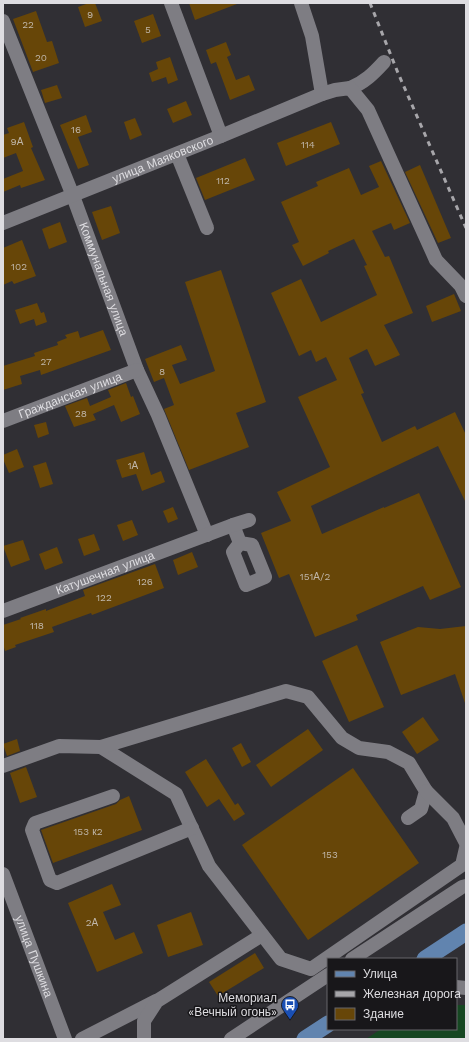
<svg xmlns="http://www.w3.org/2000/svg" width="469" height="1042" viewBox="0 0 469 1042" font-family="'Work Sans',sans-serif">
  <rect width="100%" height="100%" fill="#302f34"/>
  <polygon fill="#164722" points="456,1005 466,1005 466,1039 366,1039 381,1029 456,1029"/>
  <g fill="#674608">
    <polygon points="89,3 95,3 102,21 85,27 78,7"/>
    <polygon points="189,3 237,3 237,4 195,20"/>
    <polygon points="36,11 47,42 52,41 59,63 33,72 13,19"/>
    <polygon points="153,14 161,36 142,43 134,21"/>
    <polygon points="226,42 231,55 227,57 236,80 249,75 255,90 230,100 216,62 211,64 206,50"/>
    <polygon points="170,57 178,80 168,84 166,77 152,82 149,73 158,69 156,62"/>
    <polygon points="57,85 62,98 45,103 41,90"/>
    <polygon points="186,101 192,115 173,123 167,109"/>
    <polygon points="86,115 92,132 78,137 89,165 78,169 60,125"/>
    <polygon points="135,118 142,135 130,140 124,122"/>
    <polygon points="24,122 33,147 31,148 45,180 21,188 20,185 3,192 3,179 23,171 16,153 3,158 3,135 9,133 7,128"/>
    <polygon points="331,122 340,144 286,166 277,143"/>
    <polygon points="245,158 255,180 205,200 196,178"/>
    <polygon points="381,161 410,223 394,230 391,223 372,231 385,257 389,256 413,313 384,325 400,355 375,366 367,349 349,358 364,393 361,394 382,442 415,426 417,430 455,412 466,435 466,503 438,446 311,506 322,534 384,507 384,508 419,493 461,587 430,600 423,586 356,615 358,620 315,637 289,574 279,578 261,533 291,521 277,492 330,467 298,397 337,380 326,357 316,362 311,350 299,356 271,293 301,279 321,322 377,295 364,266 367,265 354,239 328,251 329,253 303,266 292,245 299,242 281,202 318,186 316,182 349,168 361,195 379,187 369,166"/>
    <polygon points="420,165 451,238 438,243 405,172"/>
    <polygon points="111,206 120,233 102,240 92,212"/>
    <polygon points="60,222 67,242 49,249 42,229"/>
    <polygon points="22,240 36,276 14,284 12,281 3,285 3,248"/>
    <polygon points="221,270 266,402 236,413 249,447 189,470 164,409 174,405 164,378 154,382 145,359 181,345 187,360 172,365 180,384 215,371 185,282"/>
    <polygon points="454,294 461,311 432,322 426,306"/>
    <polygon points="37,303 41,313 44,312 47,322 36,326 34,319 20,324 15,310"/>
    <polygon points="103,330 111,350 41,375 40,370 20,376 22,384 3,390 3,366 35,356 34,353 58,345 57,342 67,338 65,335 78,331 80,338"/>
    <polygon points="126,383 131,397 133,396 140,414 121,422 114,405 93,414 96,420 74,427 65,406 87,398 90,406 111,397 108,390"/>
    <polygon points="46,422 49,434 38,438 34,425"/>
    <polygon points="17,449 24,467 9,473 3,459 3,455"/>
    <polygon points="144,452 151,475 161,471 165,482 142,491 136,474 122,478 116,460"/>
    <polygon points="46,462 53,484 40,488 33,466"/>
    <polygon points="173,507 178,519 168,523 163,511"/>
    <polygon points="132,520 138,535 123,541 117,525"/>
    <polygon points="94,534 100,550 84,556 78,539"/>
    <polygon points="23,540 30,560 11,567 3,546"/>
    <polygon points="57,547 63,563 45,570 39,554"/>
    <polygon points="192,552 198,567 178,575 173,560"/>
    <polygon points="155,564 164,588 92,615 91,613 52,627 54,632 15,645 16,647 5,651 3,644 3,625 21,619 20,618 46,609 46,611 85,596 83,590"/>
    <polygon points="466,626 466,702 465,703 455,674 401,695 380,642 418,627 440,629"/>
    <polygon points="357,645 384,707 349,722 322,661"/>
    <polygon points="423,717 439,740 417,754 402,732"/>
    <polygon points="308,729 323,750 271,787 256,765"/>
    <polygon points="17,739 20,751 7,756 3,744"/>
    <polygon points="241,743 251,762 242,767 232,748"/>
    <polygon points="206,759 235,805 238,803 245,814 234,821 219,799 207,807 185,772"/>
    <polygon points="26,767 37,797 20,803 10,773"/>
    <polygon points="353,768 419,863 308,940 242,845"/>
    <polygon points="129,796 142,830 53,863 41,830 116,804 120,800"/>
    <polygon points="112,884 121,905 103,912 115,940 134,932 143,953 97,972 68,903"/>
    <polygon points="191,912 203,945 168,957 157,925"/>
    <polygon points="255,953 264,968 218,996 209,982"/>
  </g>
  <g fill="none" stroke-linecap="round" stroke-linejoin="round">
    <g stroke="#7e7d83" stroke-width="14">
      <polyline points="171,3 221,136"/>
      <polyline points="301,3 312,36 322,94"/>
      <path id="s1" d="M3 21 73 196 137 370 158 415 207 535"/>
      <path d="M350 88C364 83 374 73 384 62"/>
      <polyline points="177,154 207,228"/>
      <path id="s2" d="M3 223 221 136 322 94 335 90 350 88 368 110 436 260 461 286 466 296"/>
      <path id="s3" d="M3 421 137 370"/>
      <polyline points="233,525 240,543 233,552 246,585 265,577 252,545 240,543"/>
      <path id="s4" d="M3 611 233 525 249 520"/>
      <polyline points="101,747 176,794 209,866 281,959 311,969 462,865 466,848"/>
      <polyline points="3,766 59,746 101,747 286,691 308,697 342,738 359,748 388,752 409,763 426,791 421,809 408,818"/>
      <polyline points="426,791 453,818 466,843"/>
      <polyline points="113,796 35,823 32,830 50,880 57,883 192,828"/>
      <path id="s5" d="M3 874 65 1039"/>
      <polyline points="352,959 462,887 466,886"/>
      <polyline points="456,987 466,988"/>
      <polyline points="82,1039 156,1001"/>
      <polyline points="144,1039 144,1021 157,1001 262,935"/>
      <polyline points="231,1039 328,975"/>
    </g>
    <g stroke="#6184af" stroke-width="17">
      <polyline points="425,959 466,932"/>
      <polyline points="305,1039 328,1024"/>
    </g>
    <polyline stroke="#a7a6aa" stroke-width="3" stroke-dasharray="5 5" stroke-linecap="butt" points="370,3 398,73 466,228"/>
  </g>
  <defs>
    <symbol id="bus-pin" viewBox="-11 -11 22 30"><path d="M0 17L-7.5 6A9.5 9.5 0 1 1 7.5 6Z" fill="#1a4fb4" stroke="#18171a"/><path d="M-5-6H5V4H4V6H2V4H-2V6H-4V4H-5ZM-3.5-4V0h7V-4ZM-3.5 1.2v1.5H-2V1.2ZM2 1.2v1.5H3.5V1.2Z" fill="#fff"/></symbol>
  </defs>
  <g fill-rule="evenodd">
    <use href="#bus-pin" x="280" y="995" width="20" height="27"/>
  </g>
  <g text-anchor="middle" stroke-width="3" stroke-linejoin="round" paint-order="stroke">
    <g font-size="10" fill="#c0b7ab">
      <text x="90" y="18">9</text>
      <text x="28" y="28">22</text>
      <text x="148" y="33">5</text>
      <text x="41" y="61">20</text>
      <text x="76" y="133">16</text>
      <text x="17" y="145">9А</text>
      <text x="308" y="148">114</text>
      <text x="223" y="184">112</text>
      <text x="19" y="270">102</text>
      <text x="46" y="365">27</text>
      <text x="162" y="375">8</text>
      <text x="81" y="417">28</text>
      <text x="133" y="469">1А</text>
      <text x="315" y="580">151А/2</text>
      <text x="145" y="585">126</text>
      <text x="104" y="601">122</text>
      <text x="37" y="629">118</text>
      <text x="88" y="835">153 к2</text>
      <text x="330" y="858">153</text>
      <text x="92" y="926">2А</text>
    </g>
    <g font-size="12" fill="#dedde1" stroke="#18171a">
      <text dy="4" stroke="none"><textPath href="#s2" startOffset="172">улица Маяковского</textPath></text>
      <text dy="4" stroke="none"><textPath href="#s1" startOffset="277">Коммунальная улица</textPath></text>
      <text dy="4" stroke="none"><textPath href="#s3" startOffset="72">Гражданская улица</textPath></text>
      <text dy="4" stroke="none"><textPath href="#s4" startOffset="109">Катушечная улица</textPath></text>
      <text dy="4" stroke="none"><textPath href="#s5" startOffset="88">улица Пушкина</textPath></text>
    </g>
    <g font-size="12" fill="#dedde1" stroke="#18171a" text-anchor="end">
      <text x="277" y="1002">Мемориал<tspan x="277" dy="14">«Вечный огонь»</tspan></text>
    </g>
  </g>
  <rect width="469" height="1042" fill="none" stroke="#dedde1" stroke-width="8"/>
  <rect x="327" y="958" width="130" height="72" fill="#18171a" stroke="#67666a"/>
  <rect x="335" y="971" width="20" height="6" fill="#6184af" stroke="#67666a"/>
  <text x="363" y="978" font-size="12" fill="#dedde1">Улица</text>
  <rect x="335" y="991" width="20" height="6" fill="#a7a6aa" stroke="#67666a"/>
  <text x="363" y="998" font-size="12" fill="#dedde1">Железная дорога</text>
  <rect x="335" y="1008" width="20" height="12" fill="#674608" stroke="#67666a"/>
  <text x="363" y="1018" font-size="12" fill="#dedde1">Здание</text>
</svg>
